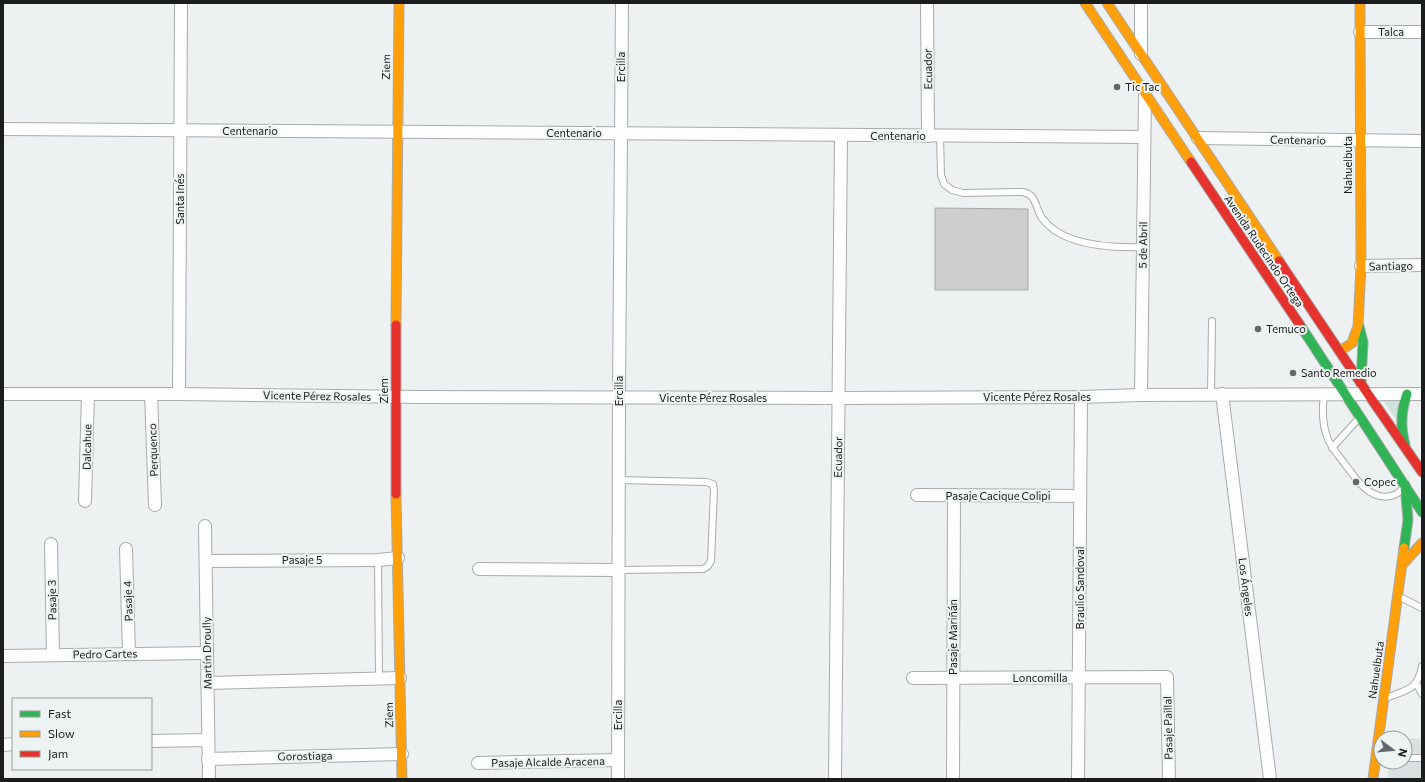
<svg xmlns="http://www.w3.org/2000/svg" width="1425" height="782" viewBox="0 0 1425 782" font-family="Commissioner,sans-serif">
  <rect width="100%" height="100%" fill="#eef1f2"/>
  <polygon fill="#d9e1e2" points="1393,737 1422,739 1422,779 1387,779 1390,762 1405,762 1405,738 1393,738"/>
  <polygon fill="#d0e2da" points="1382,399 1398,399 1398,422"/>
  <polygon fill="#cccecf" stroke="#a6a8a9" points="935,208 1028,209 1028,290 935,290"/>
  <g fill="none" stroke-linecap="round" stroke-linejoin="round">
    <defs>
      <g id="lane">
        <path d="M940 136 941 175 944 184 952 190 963 193 1023 192C1037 195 1035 208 1042 218 1062 246 1112 248 1143 247"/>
        <path d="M1324 394C1322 409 1322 423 1327 437 1331 448 1340 457 1347 467 1353 474 1358 483 1365 488 1376 498 1393 501 1403 488"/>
        <polyline points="1211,395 1212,321"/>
        <polyline points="1332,448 1359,418"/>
        <polyline points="378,560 379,679"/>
        <polyline points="618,570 703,569 708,566 711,561 714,491 713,484 706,482 618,480"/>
        <polyline points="1400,597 1422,608"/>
        <polyline points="1416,683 1422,694"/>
        <path d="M1386 698C1406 690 1418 690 1422 666"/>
        <polyline points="1405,758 1422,758"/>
      </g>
      <g id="street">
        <polyline points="927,3 928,136"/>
        <polyline points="1141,3 1141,54"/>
        <polyline points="1360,32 1422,32"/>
        <polyline points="3,129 1144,137"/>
        <polyline points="1198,138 1422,141"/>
        <polyline points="1361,266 1422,265"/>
        <polyline points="3,394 179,394 418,397 839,398 1081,397 1141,395 1422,394"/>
        <polyline points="151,394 155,505"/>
        <polyline points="179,394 181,3"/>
        <polyline points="1222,394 1270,779"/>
        <polyline points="1141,395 1145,95"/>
        <polyline points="917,495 1080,496"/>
        <polyline points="85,501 88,394"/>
        <polyline points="205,526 209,779"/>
        <polyline points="51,544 53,655"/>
        <polyline points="126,549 129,654"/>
        <polyline points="206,561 378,560 398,558"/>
        <polyline points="479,569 618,570"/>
        <polyline points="3,656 207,653"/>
        <polyline points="913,678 1167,677 1169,779"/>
        <polyline points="207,683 400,678"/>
        <polyline points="151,741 208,740"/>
        <polyline points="3,745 13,744"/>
        <polyline points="208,759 402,754"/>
        <polyline points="478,763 618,760"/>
        <polyline points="618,779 619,397 622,3"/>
        <polyline points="835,779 841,135"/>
        <polyline points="953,779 954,495"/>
        <polyline points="1078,779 1081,397"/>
      </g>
      <g id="fast">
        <polyline points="1300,325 1422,512"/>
        <polyline points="1359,326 1363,342 1361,383"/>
        <path d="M1405 444C1400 427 1401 411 1407 394"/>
        <polyline points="1404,548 1408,520 1405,485"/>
      </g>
      <g id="slow">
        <polyline points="1085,3 1191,162"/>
        <polyline points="1107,3 1279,261"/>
        <polyline points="396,325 399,3"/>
        <polyline points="1340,351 1352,343 1358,326 1361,266 1360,3"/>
        <polyline points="396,494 402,779"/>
        <polyline points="1402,565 1422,543"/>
        <polyline points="1373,779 1404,548"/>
      </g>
      <g id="jam">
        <polyline points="1191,162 1300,325"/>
        <polyline points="1279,261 1368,394 1422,472"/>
        <polyline points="396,494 396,325"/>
      </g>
    </defs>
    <use href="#lane" stroke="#a9abab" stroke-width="8"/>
    <use href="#street" stroke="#a9abab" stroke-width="14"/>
    <use href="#fast" stroke="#a9abab" stroke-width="11"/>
    <use href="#slow" stroke="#a9abab" stroke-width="11"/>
    <use href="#jam" stroke="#a9abab" stroke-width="11"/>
    <use href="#lane" stroke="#fcfdfd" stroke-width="6"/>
    <use href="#street" stroke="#fcfdfd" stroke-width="12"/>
    <use href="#fast" stroke="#30b455" stroke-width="9"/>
    <use href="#slow" stroke="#ff9f0a" stroke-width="9"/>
    <use href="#jam" stroke="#e5322d" stroke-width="9"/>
  </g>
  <g fill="#656768" stroke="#edf2f3" stroke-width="1.5">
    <circle cx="1117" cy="87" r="4"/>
    <circle cx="1258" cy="329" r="4"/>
    <circle cx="1293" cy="373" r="4"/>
    <circle cx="1356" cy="482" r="4"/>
  </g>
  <g text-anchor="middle" stroke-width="4" stroke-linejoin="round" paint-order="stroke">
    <g font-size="11" fill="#1b1c1d" stroke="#edf2f3">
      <text x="1391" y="36">Talca</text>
      <text transform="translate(386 67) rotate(-89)" y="4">Ziem</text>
      <text transform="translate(621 67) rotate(-90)" y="4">Ercilla</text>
      <text transform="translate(928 69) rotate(-91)" y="4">Ecuador</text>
      <text x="250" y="135">Centenario</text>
      <text x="574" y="137">Centenario</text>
      <text x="898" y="140">Centenario</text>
      <text transform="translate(1298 140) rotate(1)" y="4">Centenario</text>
      <text transform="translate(1348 165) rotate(-90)" y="4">Nahuelbuta</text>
      <text transform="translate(180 199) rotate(-90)" y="4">Santa Inés</text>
      <text transform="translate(1143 245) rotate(-89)" y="4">5 de Abril</text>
      <text transform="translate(1264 251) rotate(56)" y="4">Avenida Rudecindo Ortega</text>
      <text transform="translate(1391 266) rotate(-1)" y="4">Santiago</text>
      <text transform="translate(384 391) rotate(-90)" y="4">Ziem</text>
      <text transform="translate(619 391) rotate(-90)" y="4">Ercilla</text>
      <text transform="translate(317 396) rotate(1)" y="4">Vicente Pérez Rosales</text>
      <text x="1037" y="401">Vicente Pérez Rosales</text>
      <text x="713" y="402">Vicente Pérez Rosales</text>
      <text transform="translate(87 447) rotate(-89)" y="4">Dalcahue</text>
      <text transform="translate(153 450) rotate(-92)" y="4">Perquenco</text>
      <text transform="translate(838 457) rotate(-89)" y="4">Ecuador</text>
      <text x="998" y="500">Pasaje Cacique Colipi</text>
      <text x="302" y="564">Pasaje 5</text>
      <text transform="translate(1246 587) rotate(83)" y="4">Los Ángeles</text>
      <text transform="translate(1080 588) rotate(-90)" y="4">Braulio Sandoval</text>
      <text transform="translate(52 600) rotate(-91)" y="4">Pasaje 3</text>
      <text transform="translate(128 601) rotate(-92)" y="4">Pasaje 4</text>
      <text transform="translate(953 637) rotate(-90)" y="4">Pasaje Mariñán</text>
      <text transform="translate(207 653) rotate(-91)" y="4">Martín Droully</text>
      <text transform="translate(105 654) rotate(-1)" y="4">Pedro Cartes</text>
      <text transform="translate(1376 670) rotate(-82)" y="4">Nahuelbuta</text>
      <text x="1040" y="682">Loncomilla</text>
      <text transform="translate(389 715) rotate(-91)" y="4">Ziem</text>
      <text transform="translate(618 715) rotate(-90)" y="4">Ercilla</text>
      <text transform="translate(1168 728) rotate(-91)" y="4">Pasaje Paillal</text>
      <text transform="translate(305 756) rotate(-1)" y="4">Gorostiaga</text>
      <text transform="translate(548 762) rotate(-1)" y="4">Pasaje Alcalde Aracena</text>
    </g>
    <g font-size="11" fill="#1b1c1d" stroke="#edf2f3" text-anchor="start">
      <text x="1125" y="91">Tic Tac</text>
      <text x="1266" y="333">Temuco</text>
      <text x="1301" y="377">Santo Remedio</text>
      <text x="1364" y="486">Copec</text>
    </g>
  </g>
  <rect width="1425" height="782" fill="none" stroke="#1b1c1d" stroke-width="8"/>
  <rect x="12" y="698" width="140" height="72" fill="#edf2f3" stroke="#999c9d"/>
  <rect x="20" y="711" width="20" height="6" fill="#30b455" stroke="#999c9d"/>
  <text x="48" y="718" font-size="12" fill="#1b1c1d">Fast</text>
  <rect x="20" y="731" width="20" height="6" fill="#ff9f0a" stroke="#999c9d"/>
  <text x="48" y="738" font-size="12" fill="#1b1c1d">Slow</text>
  <rect x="20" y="751" width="20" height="6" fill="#e5322d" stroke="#999c9d"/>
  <text x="48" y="758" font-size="12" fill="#1b1c1d">Jam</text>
  <g transform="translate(1393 750) rotate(106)"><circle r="19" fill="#edf2f3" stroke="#999c9d"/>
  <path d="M0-3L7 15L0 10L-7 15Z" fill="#656768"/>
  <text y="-6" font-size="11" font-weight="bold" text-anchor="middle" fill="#1b1c1d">N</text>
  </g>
</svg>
